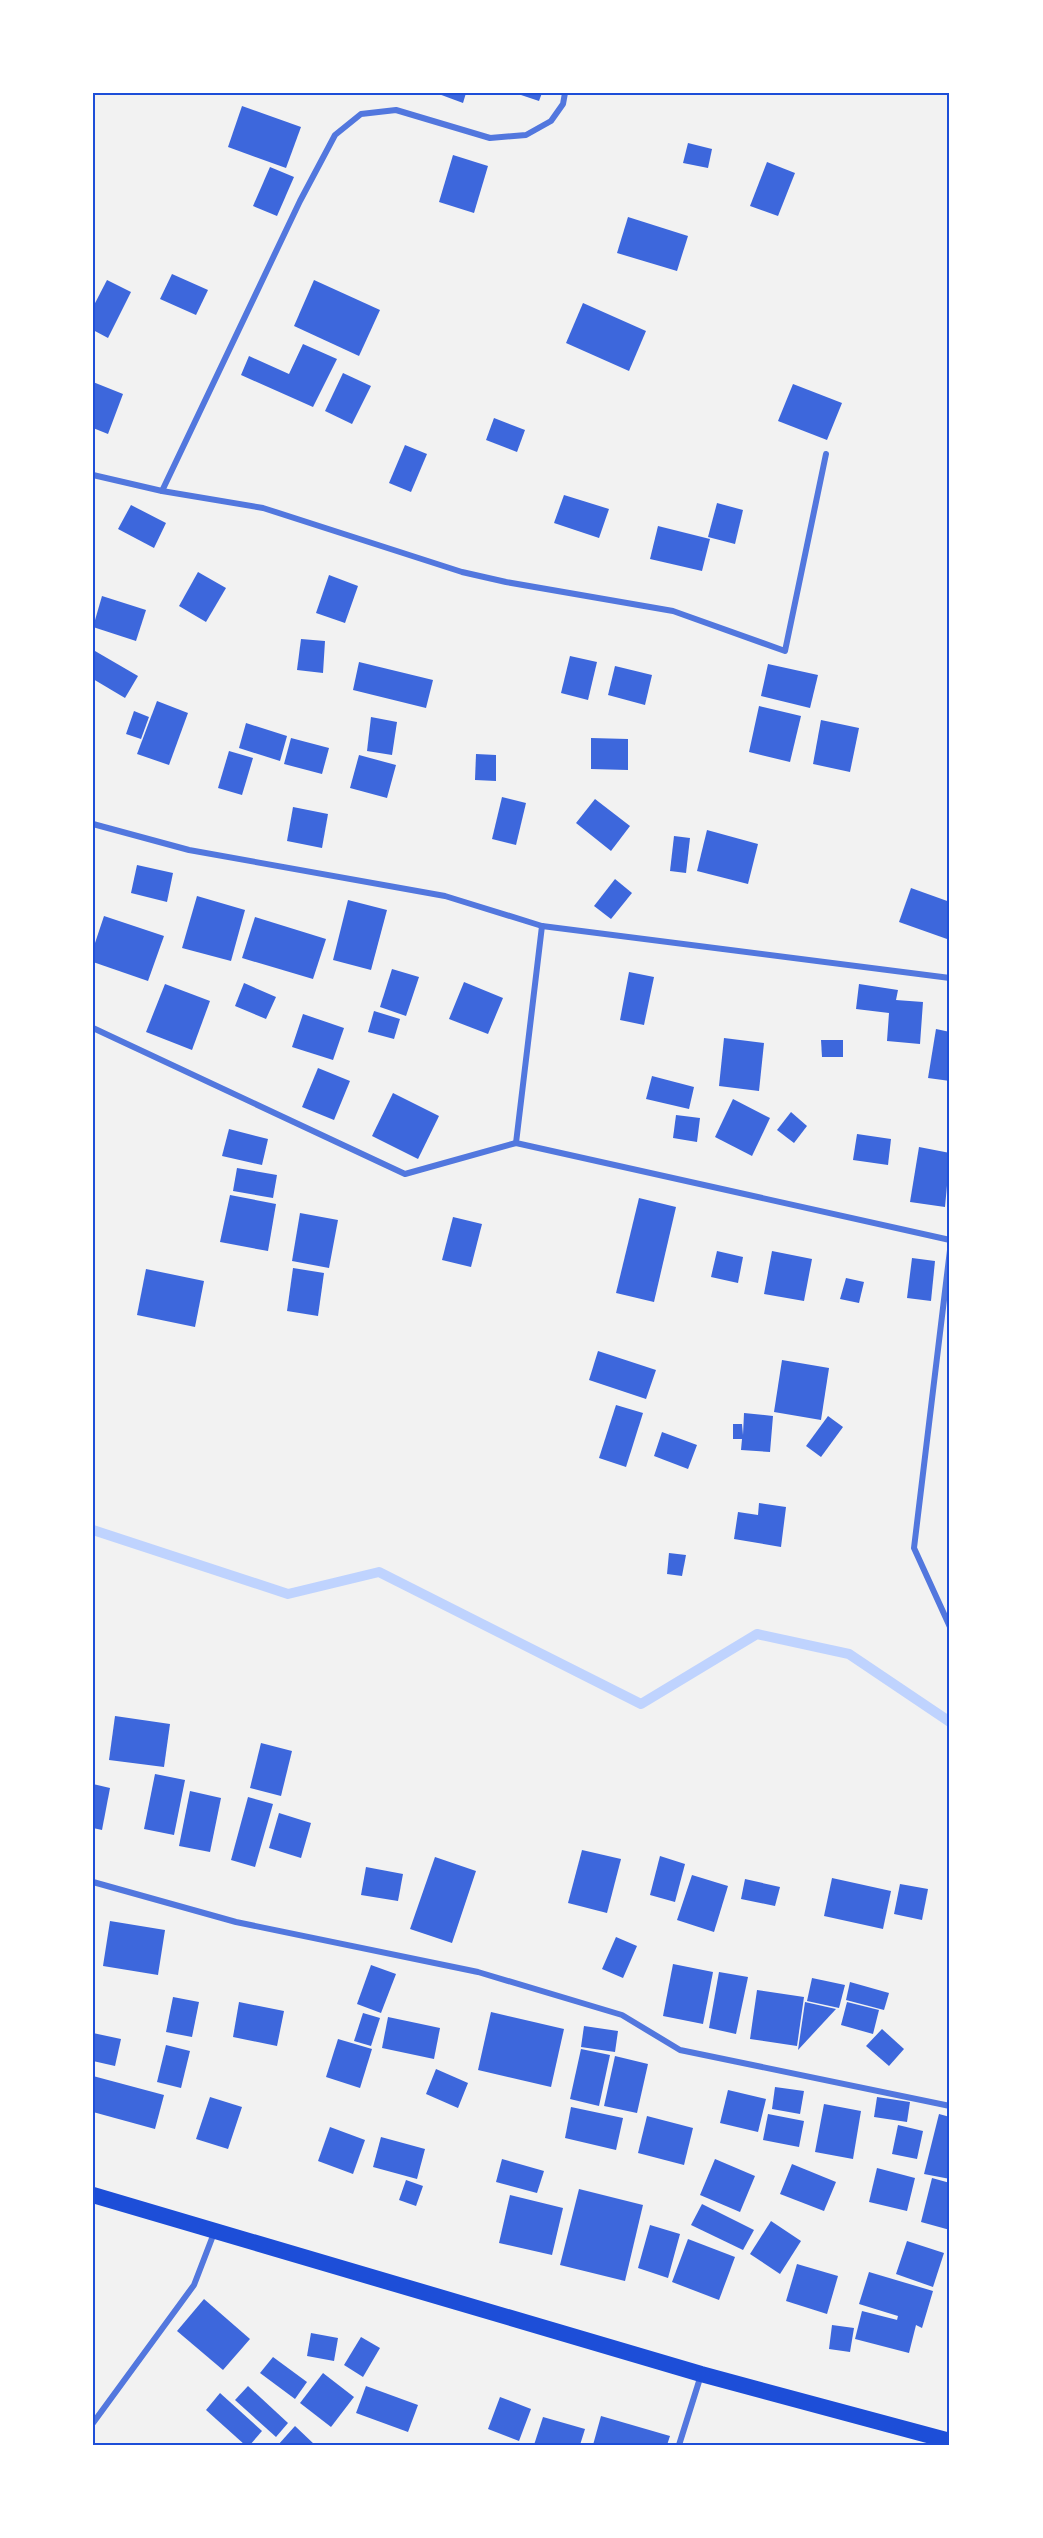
<svg xmlns="http://www.w3.org/2000/svg" width="1043" height="2538" viewBox="0 0 1043 2538" font-family="Raleway,sans-serif">
  <rect width="100%" height="100%" fill="#f2f2f2"/>
  <g fill="none" stroke-linecap="round" stroke-linejoin="round">
    <polyline stroke="#bfd3fe" stroke-width="10" points="93,1530 288,1594 379,1572 641,1704 757,1634 849,1654 950,1722"/>
  </g>
  <g fill="#3d67dc">
    <polygon points="436,93 466,93 463,103"/>
    <polygon points="515,93 542,93 539,101"/>
    <polygon points="242,106 301,127 286,168 228,147"/>
    <polygon points="688,143 712,149 708,168 683,163"/>
    <polygon points="453,155 488,166 474,213 439,202"/>
    <polygon points="767,162 795,173 778,216 750,206"/>
    <polygon points="270,167 294,177 277,216 253,206"/>
    <polygon points="628,217 688,236 677,271 617,253"/>
    <polygon points="172,274 208,290 196,315 160,299"/>
    <polygon points="107,280 131,292 108,338 93,330 93,307"/>
    <polygon points="314,280 380,310 359,356 294,326"/>
    <polygon points="583,303 646,331 629,371 566,343"/>
    <polygon points="303,344 337,359 313,407 241,375 249,356 289,374"/>
    <polygon points="343,373 371,386 352,424 325,411"/>
    <polygon points="93,382 123,394 108,434 93,428"/>
    <polygon points="793,384 842,403 827,440 778,421"/>
    <polygon points="494,418 525,430 517,452 486,440"/>
    <polygon points="405,445 427,454 411,492 389,483"/>
    <polygon points="564,495 609,509 599,538 554,523"/>
    <polygon points="717,503 743,510 735,544 708,537"/>
    <polygon points="131,505 166,523 154,548 118,529"/>
    <polygon points="658,526 710,539 702,571 650,559"/>
    <polygon points="198,572 226,588 206,622 179,606"/>
    <polygon points="329,575 358,586 345,623 316,613"/>
    <polygon points="102,596 146,610 136,641 93,627"/>
    <polygon points="301,639 325,641 323,673 297,670"/>
    <polygon points="95,651 138,676 125,698 93,679"/>
    <polygon points="570,656 597,662 588,700 561,693"/>
    <polygon points="359,662 433,680 426,708 353,690"/>
    <polygon points="768,664 818,675 810,708 761,696"/>
    <polygon points="615,666 652,675 645,705 608,695"/>
    <polygon points="157,701 188,713 169,765 137,754"/>
    <polygon points="759,706 801,716 790,762 749,752"/>
    <polygon points="134,711 149,717 141,739 126,734"/>
    <polygon points="371,717 397,722 392,755 367,751"/>
    <polygon points="821,720 859,728 850,772 813,764"/>
    <polygon points="246,723 287,736 280,761 239,748"/>
    <polygon points="291,738 329,748 322,774 284,764"/>
    <polygon points="591,738 628,739 628,770 591,769"/>
    <polygon points="229,751 253,758 242,795 218,788"/>
    <polygon points="476,754 496,755 496,781 475,780"/>
    <polygon points="359,755 396,765 387,798 350,788"/>
    <polygon points="502,797 526,803 516,845 492,839"/>
    <polygon points="595,799 630,826 611,851 576,823"/>
    <polygon points="293,807 328,814 322,848 287,841"/>
    <polygon points="707,830 758,844 748,884 697,871"/>
    <polygon points="674,836 690,838 686,873 670,871"/>
    <polygon points="137,865 173,873 167,902 131,893"/>
    <polygon points="615,879 632,893 611,919 594,906"/>
    <polygon points="911,888 950,902 950,929 947,939 899,922"/>
    <polygon points="197,896 245,910 231,961 182,948"/>
    <polygon points="348,900 387,910 371,970 333,960"/>
    <polygon points="104,916 164,936 148,981 93,962 93,949"/>
    <polygon points="255,917 326,939 313,979 242,958"/>
    <polygon points="392,969 419,977 406,1016 380,1007"/>
    <polygon points="629,972 654,977 644,1025 620,1020"/>
    <polygon points="464,982 503,998 488,1034 449,1019"/>
    <polygon points="244,983 276,997 266,1019 235,1006"/>
    <polygon points="165,984 210,1001 192,1050 146,1032"/>
    <polygon points="859,984 898,990 896,1000 923,1002 920,1044 887,1041 889,1013 856,1009"/>
    <polygon points="374,1011 400,1019 394,1039 368,1032"/>
    <polygon points="303,1014 344,1028 333,1060 292,1047"/>
    <polygon points="936,1029 950,1032 950,1081 928,1078"/>
    <polygon points="724,1038 764,1043 759,1091 719,1086"/>
    <polygon points="821,1040 843,1040 843,1057 822,1057"/>
    <polygon points="318,1068 350,1081 334,1120 302,1107"/>
    <polygon points="652,1076 694,1087 689,1109 646,1099"/>
    <polygon points="393,1093 439,1116 418,1159 372,1136"/>
    <polygon points="733,1099 770,1118 752,1156 715,1137"/>
    <polygon points="791,1112 807,1126 794,1143 777,1130"/>
    <polygon points="676,1115 700,1118 697,1142 673,1138"/>
    <polygon points="229,1129 268,1139 262,1165 222,1156"/>
    <polygon points="857,1134 891,1139 888,1165 853,1160"/>
    <polygon points="919,1147 950,1153 945,1207 910,1202"/>
    <polygon points="237,1168 277,1175 273,1198 233,1191"/>
    <polygon points="230,1195 276,1204 268,1251 220,1242"/>
    <polygon points="639,1198 676,1207 654,1302 616,1293"/>
    <polygon points="300,1213 338,1220 329,1268 292,1261"/>
    <polygon points="453,1217 482,1224 471,1267 442,1260"/>
    <polygon points="717,1251 743,1257 738,1283 711,1277"/>
    <polygon points="772,1251 812,1259 804,1301 764,1294"/>
    <polygon points="912,1258 935,1261 931,1301 907,1298"/>
    <polygon points="293,1268 324,1273 318,1316 287,1311"/>
    <polygon points="146,1269 204,1281 195,1327 137,1315"/>
    <polygon points="846,1278 864,1282 859,1303 840,1299"/>
    <polygon points="598,1351 656,1370 646,1399 589,1380"/>
    <polygon points="782,1360 829,1368 821,1420 774,1412"/>
    <polygon points="616,1405 643,1413 626,1467 599,1458"/>
    <polygon points="744,1413 773,1416 770,1452 741,1450 742,1439 733,1439 733,1424 742,1424 743,1435"/>
    <polygon points="828,1416 843,1427 821,1457 806,1446"/>
    <polygon points="662,1432 697,1445 688,1469 654,1456"/>
    <polygon points="759,1503 786,1507 781,1547 734,1539 738,1512 758,1515"/>
    <polygon points="669,1553 686,1555 682,1576 667,1574"/>
    <polygon points="115,1716 170,1724 164,1767 109,1760"/>
    <polygon points="261,1743 292,1751 281,1796 250,1788"/>
    <polygon points="155,1774 185,1780 174,1835 144,1829"/>
    <polygon points="93,1784 110,1788 102,1830 93,1828"/>
    <polygon points="190,1791 221,1798 210,1852 179,1846"/>
    <polygon points="248,1797 273,1804 255,1867 231,1860"/>
    <polygon points="279,1813 311,1823 301,1858 269,1848"/>
    <polygon points="582,1850 621,1859 607,1913 568,1903"/>
    <polygon points="660,1856 685,1864 675,1902 650,1895"/>
    <polygon points="435,1857 476,1871 452,1943 410,1929"/>
    <polygon points="366,1867 403,1874 398,1901 361,1895"/>
    <polygon points="692,1875 728,1886 714,1932 677,1920"/>
    <polygon points="832,1878 891,1891 883,1929 824,1916"/>
    <polygon points="745,1879 780,1887 775,1906 741,1899"/>
    <polygon points="900,1884 928,1889 922,1920 894,1914"/>
    <polygon points="110,1921 165,1930 158,1975 103,1966"/>
    <polygon points="616,1937 637,1946 623,1978 602,1969"/>
    <polygon points="673,1964 713,1972 703,2024 663,2016"/>
    <polygon points="371,1965 396,1974 381,2013 357,2004"/>
    <polygon points="719,1972 748,1977 736,2034 709,2028"/>
    <polygon points="812,1978 845,1985 839,2008 807,2001"/>
    <polygon points="850,1982 889,1993 884,2010 846,2000"/>
    <polygon points="757,1990 804,1997 797,2046 750,2039"/>
    <polygon points="173,1997 199,2002 192,2037 166,2032"/>
    <polygon points="239,2002 284,2011 277,2046 233,2037"/>
    <polygon points="805,2002 836,2009 798,2050"/>
    <polygon points="847,2002 879,2010 873,2034 841,2025"/>
    <polygon points="491,2012 564,2029 551,2087 478,2070"/>
    <polygon points="363,2013 380,2018 371,2046 354,2041"/>
    <polygon points="388,2017 440,2028 434,2059 382,2048"/>
    <polygon points="584,2026 618,2031 615,2052 581,2047"/>
    <polygon points="882,2029 904,2049 889,2066 866,2046"/>
    <polygon points="93,2033 121,2039 115,2066 93,2061"/>
    <polygon points="338,2039 372,2049 360,2088 326,2077"/>
    <polygon points="166,2045 190,2051 181,2088 157,2082"/>
    <polygon points="581,2049 610,2055 599,2106 570,2099"/>
    <polygon points="615,2056 648,2064 637,2113 604,2106"/>
    <polygon points="436,2069 468,2083 458,2108 426,2094"/>
    <polygon points="93,2076 164,2095 155,2129 93,2112"/>
    <polygon points="775,2087 804,2091 800,2114 772,2109"/>
    <polygon points="728,2090 766,2099 758,2132 720,2123"/>
    <polygon points="210,2097 242,2107 228,2149 196,2139"/>
    <polygon points="877,2097 910,2102 907,2122 874,2117"/>
    <polygon points="824,2104 861,2111 853,2159 815,2152"/>
    <polygon points="571,2107 623,2118 616,2150 565,2138"/>
    <polygon points="768,2114 804,2121 799,2147 763,2140"/>
    <polygon points="939,2114 950,2117 950,2179 924,2174"/>
    <polygon points="647,2116 693,2128 684,2165 638,2153"/>
    <polygon points="898,2125 923,2131 917,2159 892,2154"/>
    <polygon points="330,2127 365,2140 353,2174 318,2161"/>
    <polygon points="381,2137 425,2149 417,2179 373,2167"/>
    <polygon points="502,2159 544,2171 537,2193 496,2182"/>
    <polygon points="715,2159 755,2176 740,2212 700,2195"/>
    <polygon points="792,2164 836,2182 824,2211 780,2194"/>
    <polygon points="877,2168 915,2178 907,2211 869,2202"/>
    <polygon points="932,2178 950,2183 950,2230 921,2222"/>
    <polygon points="406,2180 423,2186 416,2206 399,2200"/>
    <polygon points="579,2189 643,2205 625,2281 560,2265"/>
    <polygon points="510,2195 563,2208 552,2255 499,2243"/>
    <polygon points="702,2204 754,2230 743,2250 691,2225"/>
    <polygon points="771,2221 801,2241 780,2274 750,2254"/>
    <polygon points="650,2225 680,2234 668,2278 638,2268"/>
    <polygon points="688,2239 735,2257 719,2300 672,2282"/>
    <polygon points="907,2241 944,2253 933,2287 896,2274"/>
    <polygon points="797,2264 838,2276 827,2314 786,2301"/>
    <polygon points="869,2272 933,2291 922,2328 916,2325 909,2353 855,2339 862,2311 913,2324 897,2320 898,2316 859,2304"/>
    <polygon points="204,2299 250,2339 223,2370 177,2331"/>
    <polygon points="832,2325 854,2328 850,2352 829,2349"/>
    <polygon points="311,2333 338,2338 334,2361 307,2356"/>
    <polygon points="361,2337 380,2348 363,2377 344,2365"/>
    <polygon points="273,2357 307,2382 295,2399 260,2373"/>
    <polygon points="323,2373 354,2397 331,2427 300,2403"/>
    <polygon points="248,2386 288,2423 276,2437 235,2400"/>
    <polygon points="366,2386 418,2405 408,2432 356,2413"/>
    <polygon points="220,2393 262,2431 250,2445 245,2445 206,2410"/>
    <polygon points="500,2397 531,2409 519,2441 488,2429"/>
    <polygon points="601,2416 670,2436 667,2445 593,2445"/>
    <polygon points="543,2417 585,2429 580,2445 534,2445"/>
    <polygon points="295,2426 315,2445 278,2445"/>
  </g>
  <g fill="none" stroke-linecap="round" stroke-linejoin="round">
    <g stroke="#5277de" stroke-width="6">
      <polyline points="93,475 162,491 263,508 462,572 506,582 673,611 785,651 826,454"/>
      <polyline points="162,491 300,201 335,135 361,114 396,110 490,138 526,135 551,121 563,104 565,93"/>
      <polyline points="93,824 189,850 445,896 542,926 950,978"/>
      <polyline points="542,926 516,1143 950,1240"/>
      <polyline points="93,1028 405,1174 516,1143"/>
      <polyline points="950,1250 914,1548 950,1627"/>
      <polyline points="93,1882 236,1922 478,1972 622,2015 680,2050 950,2106"/>
      <polyline points="93,2423 194,2285 214,2233"/>
      <polyline points="679,2445 701,2375"/>
    </g>
    <polyline stroke="#1d4ed8" stroke-width="16" points="93,2195 701,2374 950,2441"/>
  </g>
  <rect width="1043" height="2538" fill="none" stroke="#ffffff" stroke-width="189"/>
  <rect x="94" y="94" width="854" height="2350" fill="none" stroke="#1d4ed8" stroke-width="2"/>
</svg>
